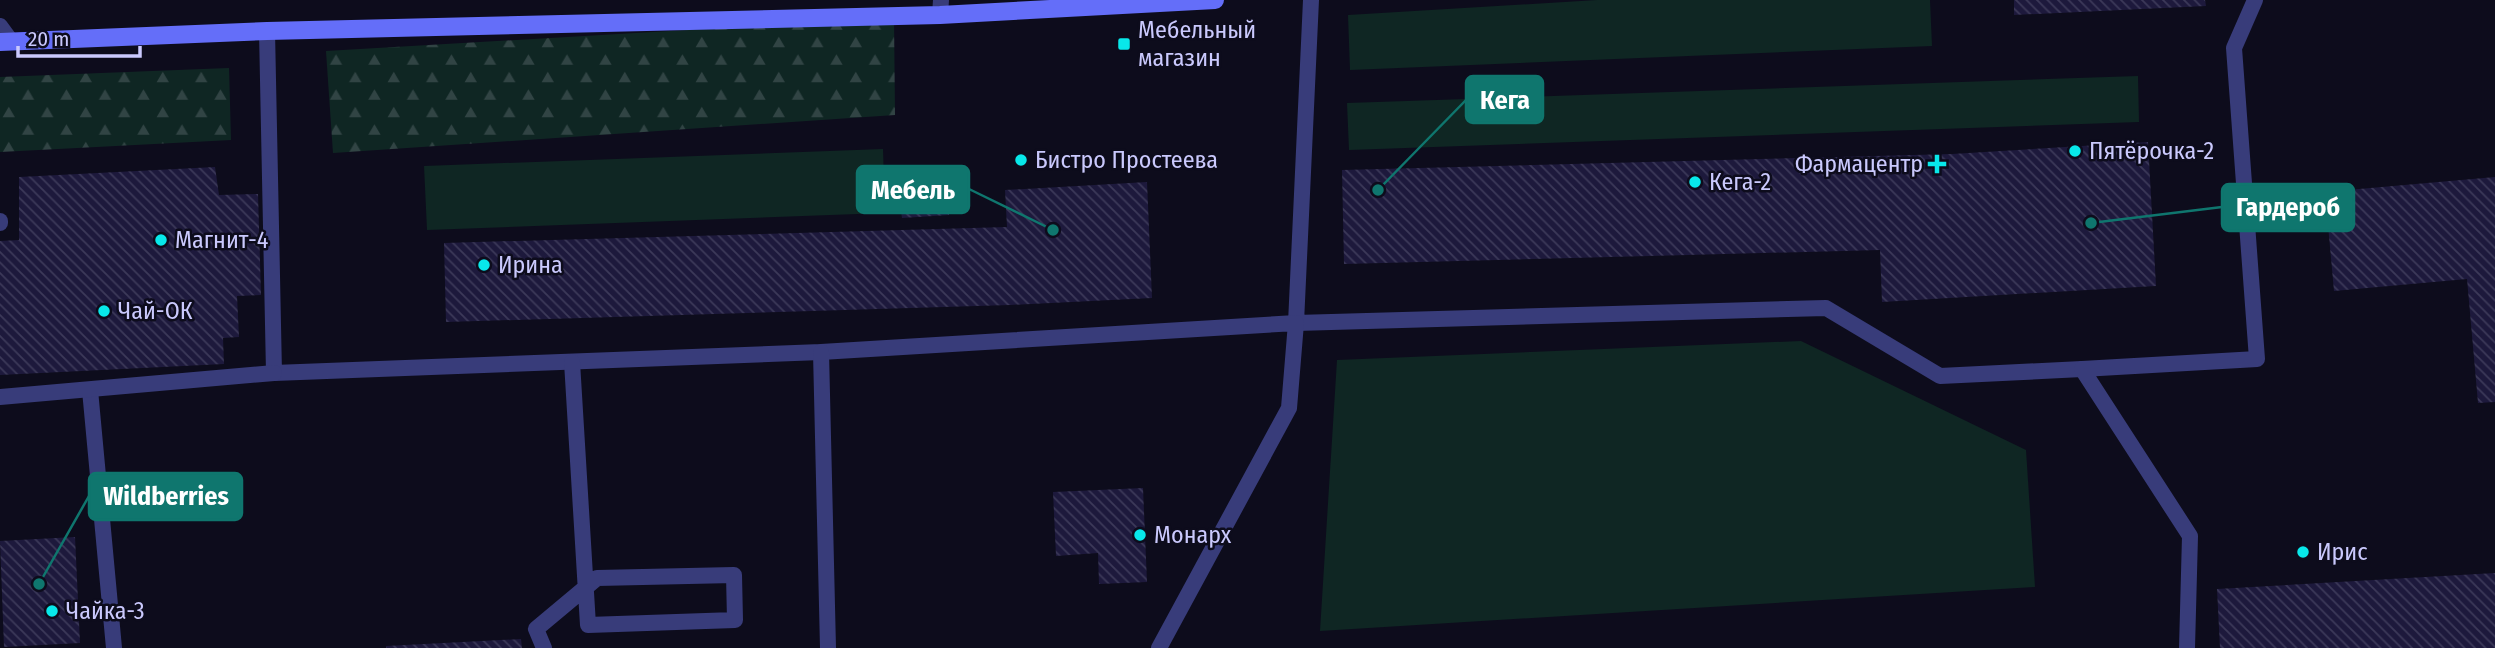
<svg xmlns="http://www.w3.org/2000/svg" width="2495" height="648" viewBox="0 0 2495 648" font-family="'Fira Sans Condensed',sans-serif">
  <defs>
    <pattern id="forest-firs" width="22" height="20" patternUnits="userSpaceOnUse" patternTransform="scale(1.75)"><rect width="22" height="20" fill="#0f2623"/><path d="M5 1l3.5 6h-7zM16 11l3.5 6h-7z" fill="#314444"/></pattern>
    <pattern id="building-back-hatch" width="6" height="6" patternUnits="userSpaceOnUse" patternTransform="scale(1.75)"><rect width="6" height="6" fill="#1d193c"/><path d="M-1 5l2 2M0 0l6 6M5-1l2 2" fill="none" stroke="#3c3959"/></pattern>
  </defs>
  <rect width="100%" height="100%" fill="#0d0c1c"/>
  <g fill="#0f2623">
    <polygon points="1597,0 1930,0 1932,46 1350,70 1348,15"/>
    <polygon points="2138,76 2139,122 1349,150 1347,103"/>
    <polygon points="883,149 885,213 427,230 424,166"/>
    <polygon points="1801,341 2026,450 2035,587 1320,631 1337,360"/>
  </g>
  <g fill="url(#forest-firs)">
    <polygon points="894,18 895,115 333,153 326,51"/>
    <polygon points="229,68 231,140 0,152 0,77"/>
  </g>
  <g fill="url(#building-back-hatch)">
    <polygon points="2014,0 2205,0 2206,6 2014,15"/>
    <polygon points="2148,142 2156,286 1882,302 1880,250 1344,264 1342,170 1952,154"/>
    <polygon points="215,167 219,195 258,194 261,295 237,296 239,337 223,338 224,364 0,375 0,241 19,240 19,177"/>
    <polygon points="2495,177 2495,402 2478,403 2467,279 2334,291 2325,192"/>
    <polygon points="1147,182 1152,298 1010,305 446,322 444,243 1007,227 1005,190"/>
    <polygon points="948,194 949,215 902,218 899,198"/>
    <polygon points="1143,488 1147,582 1099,584 1098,553 1056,556 1053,492"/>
    <polygon points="75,537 80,643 4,647 0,541"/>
    <polygon points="2495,573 2495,648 2220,648 2217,589"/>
    <polygon points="521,639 522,648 386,648 386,646"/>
  </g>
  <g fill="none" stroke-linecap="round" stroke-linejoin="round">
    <g stroke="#383c7a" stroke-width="16">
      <polyline points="1311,0 1296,323 1826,308 1940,376 2082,369"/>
      <polyline points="940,15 941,0"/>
      <polyline points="0,26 11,41"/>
      <polyline points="267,31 274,373 821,352 1296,323 1289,408 1159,648"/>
      <polyline points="0,221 0,223"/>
      <polyline points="821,352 828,648"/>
      <polyline points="90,390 114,648"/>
      <polyline points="0,397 274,373"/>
      <path d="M544 648 536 629 597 578 734 575 735 620 588 625C582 538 577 450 572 362"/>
      <polyline points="2187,648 2190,536 2082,369 2257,359 2234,48 2255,0"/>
    </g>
    <polyline stroke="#646ef9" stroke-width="18" points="0,42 267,31 940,15 1215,0"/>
  </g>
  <g fill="#08e8ea" stroke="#0d0c1c" stroke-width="2.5">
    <rect x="1117" y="37" width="14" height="14" rx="3.5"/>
    <circle cx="2075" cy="151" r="7"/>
    <circle cx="1021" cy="160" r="7"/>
    <path d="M1933.5 153.5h7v7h7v7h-7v7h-7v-7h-7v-7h7z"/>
    <circle cx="1695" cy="182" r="7"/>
    <circle cx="161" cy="240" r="7"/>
    <circle cx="484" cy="265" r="7"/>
    <circle cx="104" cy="311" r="7"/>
    <circle cx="1140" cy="535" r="7"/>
    <circle cx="2303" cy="552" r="7"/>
    <circle cx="52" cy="611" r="7"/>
  </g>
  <g text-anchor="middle" stroke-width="5" stroke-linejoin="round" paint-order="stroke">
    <g font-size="24" fill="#cac9fd" stroke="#0d0c1c" text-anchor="start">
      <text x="1138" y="38">Мебельный<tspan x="1138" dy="28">магазин</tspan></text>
      <text x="2089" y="159">Пятёрочка-2</text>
      <text x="1035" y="168">Бистро Простеева</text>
      <text x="1923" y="172" text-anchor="end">Фармацентр</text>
      <text x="1709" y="190">Кега-2</text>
      <text x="175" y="248">Магнит-4</text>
      <text x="498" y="273">Ирина</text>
      <text x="118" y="319">Чай-ОК</text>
      <text x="1154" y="543">Монарх</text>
      <text x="2317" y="560">Ирис</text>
      <text x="66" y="619">Чайка-3</text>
    </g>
  </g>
  <path fill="none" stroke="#0f766e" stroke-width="2.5" d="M1378 190L1466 100M1053 230L969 189M2091 223L2222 207M39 584L89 496"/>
  <g fill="#0f766e" stroke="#0d0c1c" stroke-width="2.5">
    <circle cx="1378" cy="190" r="7"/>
    <circle cx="1053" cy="230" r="7"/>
    <circle cx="2091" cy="223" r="7"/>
    <circle cx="39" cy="584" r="7"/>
  </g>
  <g fill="#0f766e" stroke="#0f766e" stroke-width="2.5">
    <rect x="1466" y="76" width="77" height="47" rx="7"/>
    <rect x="857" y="166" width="112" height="47" rx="7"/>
    <rect x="2222" y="184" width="132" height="47" rx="7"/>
    <rect x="89" y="473" width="153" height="47" rx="7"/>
  </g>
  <g font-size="26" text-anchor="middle" font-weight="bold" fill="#fff">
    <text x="1505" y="109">Кега</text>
    <text x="913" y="199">Мебель</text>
    <text x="2288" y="216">Гардероб</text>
    <text x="166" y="505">Wildberries</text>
  </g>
  <path d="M18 46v10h122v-10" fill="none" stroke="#cac9fd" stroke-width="3.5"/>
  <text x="28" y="46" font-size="21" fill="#cac9fd" stroke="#0d0c1c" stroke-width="5" paint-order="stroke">20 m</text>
</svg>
